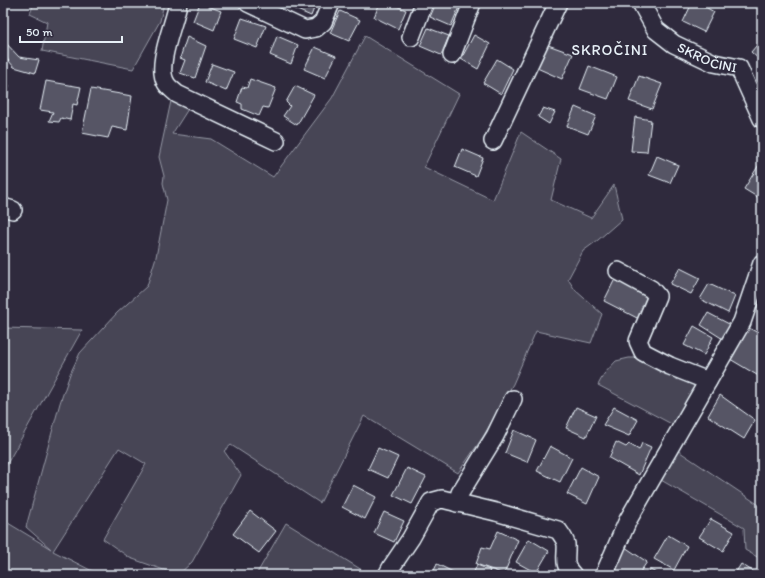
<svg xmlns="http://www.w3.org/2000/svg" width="765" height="578" viewBox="0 0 765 578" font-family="Itim,sans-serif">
  <rect width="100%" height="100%" fill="#2f2a3d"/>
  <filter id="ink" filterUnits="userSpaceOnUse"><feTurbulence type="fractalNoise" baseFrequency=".025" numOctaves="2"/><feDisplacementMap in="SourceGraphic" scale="8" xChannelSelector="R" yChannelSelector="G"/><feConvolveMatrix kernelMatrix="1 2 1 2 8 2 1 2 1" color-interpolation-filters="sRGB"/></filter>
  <g filter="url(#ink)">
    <g fill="#464455" stroke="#979aa6">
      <polygon points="34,3 164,3 160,21 133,69 42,51 47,22 30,14"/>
      <polygon points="365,36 459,94 424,167 493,200 521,132 561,159 551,200 591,218 614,185 622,219 598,240 583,251 568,279 575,290 602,314 591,343 536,331 513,384 483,437 458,473 364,416 320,503 231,445 224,451 241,475 192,562 178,575 130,558 103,539 146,464 119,448 53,551 100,575 3,575 3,520 51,549 26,527 60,403 70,374 80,353 117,313 147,286 156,257 167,200 163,183 164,176 159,157 171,101 188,109 172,134 211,139 273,177 332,98"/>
      <polygon points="3,328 82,330 3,471"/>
      <polygon points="629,358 649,358 705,388 681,429 598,385 604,374 616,361"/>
      <polygon points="671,446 762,507 762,559 759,558 745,550 744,528 654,476"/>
      <polygon points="286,523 370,575 256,575"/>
    </g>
    <g fill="#575565" stroke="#e8f1f8">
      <polygon points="200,3 221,11 214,30 193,21"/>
      <polygon points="291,3 316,3 311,16 290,7"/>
      <polygon points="380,3 389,3 406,10 398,29 374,17"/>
      <polygon points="436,3 448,3 459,7 451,26 430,17"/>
      <polygon points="660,3 675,3 673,7"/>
      <polygon points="692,3 699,3 714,12 704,32 683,22"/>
      <polygon points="340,11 360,20 349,41 330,33"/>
      <polygon points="242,18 266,26 257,48 234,39"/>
      <polygon points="428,28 449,36 441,55 420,46"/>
      <polygon points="474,35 490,44 478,69 461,59"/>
      <polygon points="277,36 298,45 291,64 270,55"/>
      <polygon points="187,37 206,46 195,78 180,73 185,60 180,58"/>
      <polygon points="762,39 762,62 751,52"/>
      <polygon points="4,41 19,57 39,60 35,73 14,67 3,54"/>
      <polygon points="548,45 573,54 562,79 537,68"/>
      <polygon points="315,47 336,56 325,78 304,69"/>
      <polygon points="497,59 513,69 501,94 483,83"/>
      <polygon points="212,64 234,72 226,91 205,82"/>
      <polygon points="589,66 617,77 608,99 580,89"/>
      <polygon points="639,76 662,84 652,109 629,101"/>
      <polygon points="250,79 276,88 268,108 263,107 259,116 242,109 242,104 237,102 242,87 247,88"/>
      <polygon points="46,81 81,87 77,105 73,104 70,120 61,118 59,122 49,121 53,112 40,110"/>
      <polygon points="3,83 9,85 6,108 3,107"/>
      <polygon points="295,86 314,95 297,125 283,116 290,106 286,102"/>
      <polygon points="91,89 132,96 127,130 112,127 108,138 82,133"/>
      <polygon points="575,107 596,116 588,134 567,126"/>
      <polygon points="543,108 555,112 549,124 538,117"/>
      <polygon points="635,117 651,120 647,152 631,151"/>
      <polygon points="462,149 483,158 476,176 455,167"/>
      <polygon points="657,156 678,165 670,183 649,175"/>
      <polygon points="760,163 762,164 762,200 744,189"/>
      <polygon points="680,268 700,278 691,294 670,284"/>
      <polygon points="616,277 649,295 639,319 604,301"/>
      <polygon points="709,284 735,296 728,313 700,299"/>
      <polygon points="708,313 731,325 723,339 701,325"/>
      <polygon points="694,326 713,337 704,355 684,345"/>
      <polygon points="749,328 762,335 762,378 730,359"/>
      <polygon points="720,395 755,420 744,439 708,416"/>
      <polygon points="576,407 596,416 586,437 566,428"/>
      <polygon points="614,407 638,420 629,436 603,425"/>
      <polygon points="514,430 536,440 527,462 505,453"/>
      <polygon points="616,442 626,447 629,444 639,450 642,443 651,447 639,475 609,458"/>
      <polygon points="550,446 572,458 560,482 537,471"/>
      <polygon points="378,448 398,457 388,478 368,469"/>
      <polygon points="581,467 599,477 587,504 567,494"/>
      <polygon points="407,468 426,477 412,504 393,495"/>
      <polygon points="353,485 376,497 365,519 342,507"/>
      <polygon points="250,511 276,531 259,553 233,534"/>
      <polygon points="384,512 404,521 394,542 374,533"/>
      <polygon points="711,519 734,532 723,551 699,537"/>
      <polygon points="498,531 518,540 504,574 476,564 482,547 490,549"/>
      <polygon points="668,535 687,546 674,570 654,559"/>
      <polygon points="529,539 549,551 536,573 516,562"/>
      <polygon points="625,547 647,562 638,575 612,575"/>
      <polygon points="437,564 457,574 457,575 432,575"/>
      <polygon points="741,564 759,575 734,575"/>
      <polygon points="477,565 490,570 488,575 477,575 473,574"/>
      <polygon points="650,570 661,575 647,575"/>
    </g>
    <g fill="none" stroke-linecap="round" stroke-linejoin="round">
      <defs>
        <g id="minor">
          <path d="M178 3C175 23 155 65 166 83 168 87 174 91 177 94L276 141"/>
          <polyline points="248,3 305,30 316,28 323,22 331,3"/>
          <path id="s1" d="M641 3 656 30 674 44 714 63 739 68 762 119"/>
          <polyline points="411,37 424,3"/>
          <polyline points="452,55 472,3"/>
          <polyline points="493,141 558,3"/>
          <polyline points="3,207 13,210"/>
          <polyline points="618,271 651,289 657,296 638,341 643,352 670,366 708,381"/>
          <polyline points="457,503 460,493 495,436 513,399"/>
          <path d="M387 575 392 566 411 538 431 502 442 499 496 512 558 530C561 534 565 539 566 544 567 557 562 564 573 575"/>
          <polyline points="604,575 628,520 742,322 762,263"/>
        </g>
      </defs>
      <use href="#minor" stroke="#e8f1f8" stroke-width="20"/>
      <use href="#minor" stroke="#2f2a3d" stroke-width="17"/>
    </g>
  </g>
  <g text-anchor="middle" stroke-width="4" stroke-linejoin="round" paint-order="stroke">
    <g font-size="14" fill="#e8f1f8" stroke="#2f2a3d">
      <text dy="5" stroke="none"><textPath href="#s1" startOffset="90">SKROČINI</textPath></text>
    </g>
    <g font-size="15" letter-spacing="1" fill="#e8f1f8" stroke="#2f2a3d">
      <text x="610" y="55">SKROČINI</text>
    </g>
  </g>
  <rect width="765" height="578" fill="none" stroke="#2f2a3d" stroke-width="16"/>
  <rect x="8" y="8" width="749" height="562" fill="none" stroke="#e8f1f8" stroke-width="1.5" filter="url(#ink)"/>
  <path d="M20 36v6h102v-6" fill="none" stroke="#e8f1f8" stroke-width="2"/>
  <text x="26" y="36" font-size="12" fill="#e8f1f8" stroke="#2f2a3d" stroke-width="3" paint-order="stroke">50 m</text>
</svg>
